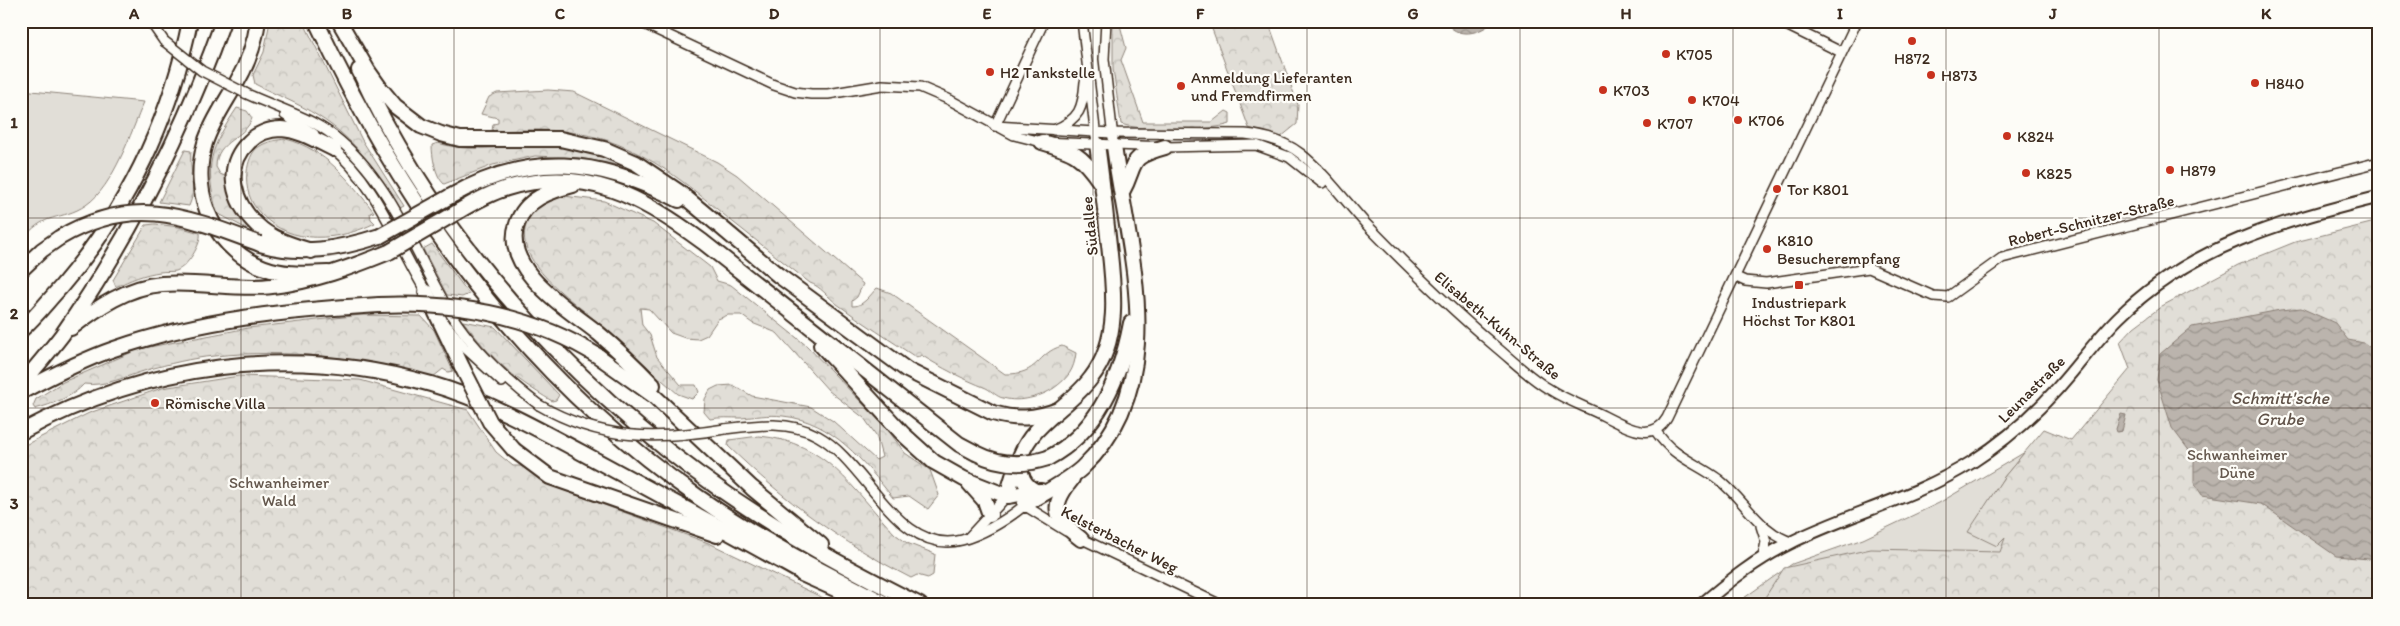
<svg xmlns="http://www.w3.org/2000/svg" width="2400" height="626" viewBox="0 0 2400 626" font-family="Itim,sans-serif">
  <defs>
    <pattern id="forest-crowns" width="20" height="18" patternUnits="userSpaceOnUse" patternTransform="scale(1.25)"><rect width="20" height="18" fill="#e1ded7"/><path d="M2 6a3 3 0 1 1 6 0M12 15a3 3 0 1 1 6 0" fill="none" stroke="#c2bfb8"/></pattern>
    <pattern id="water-waves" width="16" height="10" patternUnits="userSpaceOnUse" patternTransform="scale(1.25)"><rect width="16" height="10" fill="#bbb4ad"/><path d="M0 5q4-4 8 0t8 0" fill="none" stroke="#99938c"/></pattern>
  </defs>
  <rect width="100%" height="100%" fill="#fdfcf7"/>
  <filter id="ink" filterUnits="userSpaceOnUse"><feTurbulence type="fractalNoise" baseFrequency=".02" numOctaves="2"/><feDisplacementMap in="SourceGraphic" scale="10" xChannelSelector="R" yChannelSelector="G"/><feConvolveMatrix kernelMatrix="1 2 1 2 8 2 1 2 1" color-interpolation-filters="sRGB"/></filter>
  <g filter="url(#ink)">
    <g fill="#e1ded7" stroke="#8e847a">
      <path d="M21 90 144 102C131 132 114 186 86 205 61 222 44 210 21 242Z"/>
      <polygon points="2025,452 2004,477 1969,532 2021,521 1976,605 1734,605 1792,564 1863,539 1939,503"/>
    </g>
    <g fill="url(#forest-crowns)" stroke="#8e847a">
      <path d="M270 21H303L362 140 404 206 400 208C378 172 354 138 318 116 298 103 276 95 255 84L253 75 264 52Z"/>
      <path d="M1113 21H1122L1120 25 1126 48 1121 60 1143 122H1212L1226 111 1230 113V124C1212 131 1139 131 1121 124L1113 69Z"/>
      <polygon points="1209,21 1268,21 1298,105 1297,124 1281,137 1249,128"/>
      <path d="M548 90 574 92 717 162 737 175 863 284 857 297 852 301V306C863 307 870 295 877 288L891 293 1005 374C1040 375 1036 353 1062 346L1076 353C1074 370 1068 378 1054 388 1041 397 1019 403 1003 398 997 397 992 391 986 388 963 379 942 368 921 355L917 358C890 340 863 323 837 304 828 297 820 286 810 283 783 262 756 240 729 219 686 183 643 147 587 135 555 128 523 130 492 131L493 124 498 123V118L481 114 489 97 497 93Z"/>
      <path d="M237 108 247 111 252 118C246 139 216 139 216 167L220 174 225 176C229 195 236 213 250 227L247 229 217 213C204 165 210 148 237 108Z"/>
      <path d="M286 139C325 149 350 181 374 212L370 213 371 219 375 223C339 241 291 246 261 214 250 203 245 188 247 172 248 163 251 151 260 146 268 141 277 140 286 139Z"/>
      <path d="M438 143C470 153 501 146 534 145 564 145 596 151 623 166L580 158 535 156 493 165 444 184C435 176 432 156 432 145Z"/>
      <path d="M185 150 191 151C189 169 197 190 189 206L159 202Z"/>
      <path d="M564 196 604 201 653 223 710 267 717 281 731 285 807 346 888 430 905 453 930 470 939 495 928 509 909 496 893 498C864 462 833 421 783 416 768 414 755 417 741 418 731 418 720 417 710 419L704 412 705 399 710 390 718 386 733 385 752 396 811 407 833 421 876 460 882 457 876 435 864 418 829 391 777 333 752 323 741 315H728L718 319 707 335 698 339 685 338 671 333 649 309 640 308 642 325 650 335 657 357 681 385H696L699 392 692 399 678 394C653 373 630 350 605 328 580 306 513 264 526 225 532 207 547 201 564 196Z"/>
      <polygon points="2379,221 2379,605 1760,605 1784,568 1871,549 2000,552 2005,538 1997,546 1968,532 2004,477 2044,429 2071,440 2130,369 2120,342 2134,327 2162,306 2238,265 2295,242"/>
      <path d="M155 224 179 227 200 233C202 244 187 267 176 271 171 272 165 271 160 272 145 274 129 280 116 287L113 280 146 225Z"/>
      <polygon points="432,244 469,294 462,297 447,295 423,249"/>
      <path d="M361 315 421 316 434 330 453 371 448 372 443 369 433 377C364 357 286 349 214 356 192 358 168 364 147 370 127 376 104 387 84 384 73 397 52 404 35 409L33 406 36 399 63 382 139 349 248 328Z"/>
      <path d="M463 321 495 327 559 395 556 400 552 401C511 377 492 359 463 321Z"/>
      <polygon points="239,376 360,380 468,410 496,452 513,466 523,466 552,486 711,544 838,605 21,605 21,447 89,413 162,388"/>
      <path d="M759 436C828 442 851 488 895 534L907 543 935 554 933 575 928 578 917 575 911 578C839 541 786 502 728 446L729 440Z"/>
    </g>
    <g fill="url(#water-waves)" stroke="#887d74">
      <path d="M1445 21H1494C1480 34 1457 40 1445 21Z"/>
      <polygon points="2301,308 2335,323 2348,340 2364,343 2379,354 2379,560 2336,556 2261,504 2202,495 2194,483 2194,457 2172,428 2157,380 2160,354 2192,327 2280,310"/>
      <polygon points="2121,414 2126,415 2122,431 2117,432 2116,429"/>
    </g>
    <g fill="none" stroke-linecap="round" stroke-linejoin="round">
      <defs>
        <g id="minor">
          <polyline points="150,21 164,41"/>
          <polyline points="638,21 774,85 795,92 811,94 828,94 882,85 920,87 948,99 1014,135 1042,142 1165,147 1256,145 1289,157 1322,183"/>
          <polyline points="1082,21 1096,137"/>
          <polyline points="1106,21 1104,59 1113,138"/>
          <polyline points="1778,21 1841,52"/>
          <path d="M245 93C274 107 308 116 334 136 392 181 415 255 452 316 475 351 506 380 539 405"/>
          <polyline points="285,115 314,134"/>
          <path d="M995 126 1112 133 1245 134C1265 136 1285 141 1301 154 1326 174 1345 201 1366 224 1408 267 1450 308 1496 347 1513 361 1530 378 1549 389 1566 400 1586 407 1604 416 1624 426 1652 444 1667 418L1857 21"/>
          <polyline points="995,126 1044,21"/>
          <path d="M1054 130C1080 119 1083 108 1085 82"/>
          <path d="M330 146C378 184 396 244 428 295"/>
          <polyline points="1736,277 1745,281 1766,283 1869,268 1933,296 1948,297 2002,258 2379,162"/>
          <polyline points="448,327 465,348 502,382"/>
          <path d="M725 429C756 425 789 420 818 436 867 463 899 557 962 540 986 533 1005 521 1025 505"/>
          <path d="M1655 430C1674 458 1693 461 1718 479 1745 500 1758 531 1791 542"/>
          <polyline points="1022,504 1066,531"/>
          <polyline points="1761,526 1766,542 1763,557"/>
          <polyline points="969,537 1007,496 1010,498"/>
          <polyline points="1078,537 1221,605"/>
        </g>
        <path id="major" d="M1701 605C1729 581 1757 559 1790 543 1850 513 1915 498 1972 462 2003 442 2032 417 2057 389 2078 366 2096 340 2118 318 2189 247 2284 220 2379 197"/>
        <g id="highway">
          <path d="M258 21C255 43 248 63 237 82 226 102 212 121 205 143 189 196 216 254 271 270 289 275 309 274 328 273"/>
          <path d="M316 21C405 211 525 376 698 497 758 539 823 572 888 605"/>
          <path d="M339 21 368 71 380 88 395 106 421 126 441 134 460 139H560L604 149 636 163 679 192 778 275 907 370 993 413C1016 420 1035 419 1058 410"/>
          <path d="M359 70C442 250 594 410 760 516 811 549 865 577 920 605"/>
          <path d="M1042 142C1074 152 1081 154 1100 182"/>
          <path d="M573 185C550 191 525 199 517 224 501 269 568 309 598 333 617 349 636 367 653 385"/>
          <path d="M1122 192C1138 164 1125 158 1165 147"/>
          <path d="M449 197C531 151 597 158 679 200"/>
          <path d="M459 211C474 202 490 193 507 188 585 165 642 197 703 242L959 444 976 453"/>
          <path d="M260 244C301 256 340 249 380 236"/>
          <path d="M311 251C292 245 271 239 257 225 233 202 223 167 249 142 257 134 269 129 281 129 300 130 317 141 334 149"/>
          <polyline points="21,270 42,250 59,238"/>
          <polyline points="426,292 463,369"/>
          <path d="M71 328C98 307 127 287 162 284 199 281 236 290 272 286 312 282 352 267 389 252"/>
          <path d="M21 330C35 318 47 302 60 288 126 211 170 121 190 21"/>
          <polyline points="821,345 903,434 934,462 964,479 1007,496 1041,491"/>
          <polyline points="598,356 654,396 752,488 821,545"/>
          <path d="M21 385C35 368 49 352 62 335 130 237 183 134 223 21"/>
          <path d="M21 392C51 376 82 360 114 349 200 319 290 310 379 305"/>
          <path d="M21 432C149 363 290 344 431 384 490 401 547 434 601 463 671 501 742 539 811 578"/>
          <polyline points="514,450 550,477 717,535"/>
          <path d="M1048 458C1098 432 1121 376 1131 323"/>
          <path d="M1021 459C1019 475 1023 486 1038 492"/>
          <path d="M1072 479C1050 506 1053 517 1081 539"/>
          <polyline points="969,483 985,501 990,515"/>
          <path d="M1007 496C1013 476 1019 453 1031 437 1049 414 1074 401 1091 378 1124 336 1112 276 1107 227 1104 200 1101 172 1097 144"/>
          <path d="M1025 505C1042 494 1068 481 1082 468 1173 382 1128 253 1114 146"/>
          <polyline points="802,574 860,600"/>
        </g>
      </defs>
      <use href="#minor" stroke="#3b2a1e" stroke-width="12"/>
      <use href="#major" stroke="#3b2a1e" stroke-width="15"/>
      <use href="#highway" stroke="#3b2a1e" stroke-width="18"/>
      <use href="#minor" stroke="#fdfcf7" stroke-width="9"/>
      <use href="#major" stroke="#fdfcf7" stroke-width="11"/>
      <use href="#highway" stroke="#fdfcf7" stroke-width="14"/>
      <defs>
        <g id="minor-bridge">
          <polyline points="164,41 202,71 245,93"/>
          <path d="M539 405C601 441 657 440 725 429"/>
        </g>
        <g id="highway-bridge">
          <polyline points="380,236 449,197"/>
          <path d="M59 238C134 194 185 216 260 244"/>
          <polyline points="389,252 459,211"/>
          <path d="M379 305C455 302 533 315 598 356"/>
          <polyline points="463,369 490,422 514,450"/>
          <path d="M976 453C999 465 1023 466 1048 458"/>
        </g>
      </defs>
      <use href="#minor-bridge" stroke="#3b2a1e" stroke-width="12" stroke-linecap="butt"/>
      <use href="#highway-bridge" stroke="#3b2a1e" stroke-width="18" stroke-linecap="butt"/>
      <use href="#minor-bridge" stroke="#fdfcf7" stroke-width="9"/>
      <use href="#highway-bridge" stroke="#fdfcf7" stroke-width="14"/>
    </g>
  </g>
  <path fill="none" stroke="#3b2a1e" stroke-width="1" stroke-opacity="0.55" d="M241 21V605M454 21V605M667 21V605M880 21V605M1093 21V605M1307 21V605M1520 21V605M1733 21V605M1946 21V605M2159 21V605M21 218H2379M21 408H2379"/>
  <g fill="#c8321e" stroke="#fdfcf7" stroke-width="2">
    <circle cx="1912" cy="41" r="5"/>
    <circle cx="1666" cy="54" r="5"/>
    <circle cx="990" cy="72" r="5"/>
    <circle cx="1931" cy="75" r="5"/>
    <circle cx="2255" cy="83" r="5"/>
    <circle cx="1181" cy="86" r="5"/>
    <circle cx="1603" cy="90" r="5"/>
    <circle cx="1692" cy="100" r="5"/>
    <circle cx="1738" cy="120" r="5"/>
    <circle cx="1647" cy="123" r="5"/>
    <circle cx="2007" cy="136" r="5"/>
    <circle cx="2170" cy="170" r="5"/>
    <circle cx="2026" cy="173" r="5"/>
    <circle cx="1777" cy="189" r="5"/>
    <circle cx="1767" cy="249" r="5"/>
    <rect x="1794" y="280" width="10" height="10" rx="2.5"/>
    <circle cx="155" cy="403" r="5"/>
  </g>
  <g text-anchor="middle" stroke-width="4.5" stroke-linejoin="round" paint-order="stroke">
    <g font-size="16" fill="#3b2a1e" stroke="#fdfcf7" text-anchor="start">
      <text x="1676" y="60">K705</text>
      <text x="1912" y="64" text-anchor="middle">H872</text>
      <text x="1000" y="78">H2 Tankstelle</text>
      <text x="1941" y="81">H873</text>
      <text x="1191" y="83">Anmeldung Lieferanten<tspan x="1191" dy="18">und Fremdfirmen</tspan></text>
      <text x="2265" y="89">H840</text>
      <text x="1613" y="96">K703</text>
      <text x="1702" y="106">K704</text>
      <text x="1748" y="126">K706</text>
      <text x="1657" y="129">K707</text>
      <text x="2017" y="142">K824</text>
      <text x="2180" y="176">H879</text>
      <text x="2036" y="179">K825</text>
      <text x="1787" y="195">Tor K801</text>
      <text x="1777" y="246">K810<tspan x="1777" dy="18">Besucherempfang</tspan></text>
      <text x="1799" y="308" text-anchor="middle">Industriepark<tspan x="1799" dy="18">Höchst Tor K801</tspan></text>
      <text x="165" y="409">Römische Villa</text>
    </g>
    <g font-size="16" fill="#3b2a1e" stroke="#fdfcf7">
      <text transform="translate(2091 220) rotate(-14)" y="6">Robert-Schnitzer-Straße</text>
      <text transform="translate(1089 226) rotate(-96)" y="6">Südallee</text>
      <text transform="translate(1498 325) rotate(40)" y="6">Elisabeth-Kuhn-Straße</text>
      <text transform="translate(2031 389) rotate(-45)" y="6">Leunastraße</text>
      <text transform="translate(1120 539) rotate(27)" y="6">Kelsterbacher Weg</text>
    </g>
    <g font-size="16" fill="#64574c" stroke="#fdfcf7">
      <text x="2237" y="460">Schwanheimer<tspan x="2237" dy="18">Düne</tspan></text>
      <text x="279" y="488">Schwanheimer<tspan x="279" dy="18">Wald</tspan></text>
    </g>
    <g font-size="18" font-style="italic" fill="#615349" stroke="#fdfcf7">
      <text x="2280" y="404">Schmitt'sche<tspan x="2280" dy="21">Grube</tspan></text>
    </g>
  </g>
  <rect width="2400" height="626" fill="none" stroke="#fdfcf7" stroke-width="55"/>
  <rect x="28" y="28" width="2344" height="570" fill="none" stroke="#3b2a1e" stroke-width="2"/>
  <g font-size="16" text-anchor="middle" font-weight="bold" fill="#3b2a1e">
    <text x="134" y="19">A</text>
    <text x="347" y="19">B</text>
    <text x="560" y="19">C</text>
    <text x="774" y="19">D</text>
    <text x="987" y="19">E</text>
    <text x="1200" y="19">F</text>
    <text x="1413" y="19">G</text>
    <text x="1626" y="19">H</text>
    <text x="1840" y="19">I</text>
    <text x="2053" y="19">J</text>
    <text x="2266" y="19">K</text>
    <text x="14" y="128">1</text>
    <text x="14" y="319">2</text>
    <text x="14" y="509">3</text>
  </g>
</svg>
